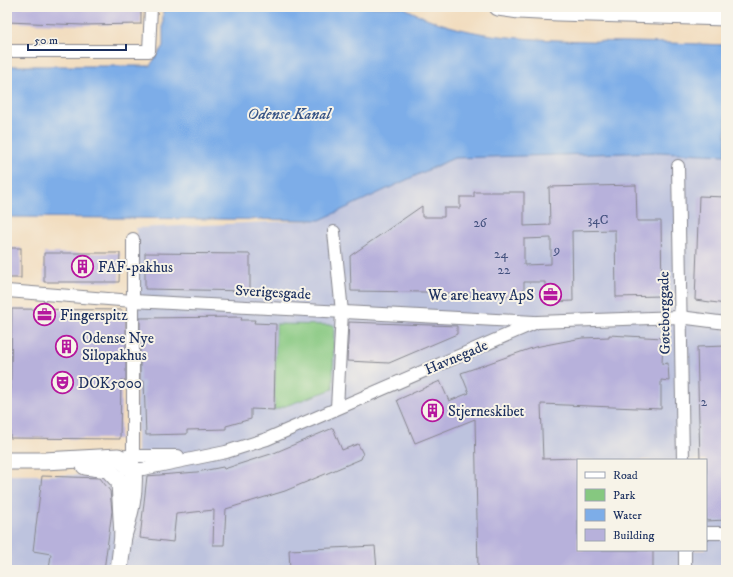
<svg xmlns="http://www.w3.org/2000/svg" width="733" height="577" viewBox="0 0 733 577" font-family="'IM FELL DW Pica',serif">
  <rect width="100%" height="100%" fill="#f7f3e8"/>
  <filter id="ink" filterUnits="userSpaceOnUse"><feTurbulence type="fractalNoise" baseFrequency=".025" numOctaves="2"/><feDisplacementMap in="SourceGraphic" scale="8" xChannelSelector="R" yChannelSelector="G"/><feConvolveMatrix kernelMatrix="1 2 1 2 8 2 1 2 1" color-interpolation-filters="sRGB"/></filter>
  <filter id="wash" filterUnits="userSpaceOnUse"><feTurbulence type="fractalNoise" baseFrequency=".012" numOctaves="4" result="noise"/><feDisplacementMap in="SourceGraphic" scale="16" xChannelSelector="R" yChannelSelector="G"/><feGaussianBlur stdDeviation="0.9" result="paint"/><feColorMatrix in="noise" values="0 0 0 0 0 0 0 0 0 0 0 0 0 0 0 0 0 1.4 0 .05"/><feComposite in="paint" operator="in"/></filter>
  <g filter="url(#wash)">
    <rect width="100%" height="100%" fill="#f2ddbf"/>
    <path fill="#bdc3de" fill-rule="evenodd" d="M659 152 726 155V570H7V475H137L136 228 320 220 454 158ZM578 460H706V550H578Z"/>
    <polygon fill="#86c880" stroke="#507c6f" points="276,324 334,325 333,389 274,410"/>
    <path fill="#7dade8" stroke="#4c6ea3" d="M163 7H403C461 39 525 39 589 41 635 42 680 43 726 45V155L659 152 454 158 320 220 7 217V66H150L163 46Z"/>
    <g id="blocks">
      <g fill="#b7b1db" fill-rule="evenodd">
        <polygon points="7,7 141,7 141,24 83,25 7,22"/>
        <path d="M636 185 637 221H661L662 296 616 297 615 230 572 231 573 301 545 302V282H524V296H467V294L424 292 351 291 350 256 422 206V217H444V208H460V197H474V192H524V226L550 225 549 187ZM551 238V264L524 265V239Z"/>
        <polygon points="699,196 726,197 726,304 695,300"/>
        <rect x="7" y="248" width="14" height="30"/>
        <polygon points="44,253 120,253 119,282 44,282"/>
        <polygon points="145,253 250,254 250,291 145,289"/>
        <polygon points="12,309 122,310 122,318 126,318 126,381 121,380 120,439 10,438"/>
        <polygon points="242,317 241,320 255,320 254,323 276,324 274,410 251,409 251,419 226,426 226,429 187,430 187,434 146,435 144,381 140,381 140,318"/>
        <polygon points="349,322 457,326 457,334 389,363 347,361"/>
        <polygon points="609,335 663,338 662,364 668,363 669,381 661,380 661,409 541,404 543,459 578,458 578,550 653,550 653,570 478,570 475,419 415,443 397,400 440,381 449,401 469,393 461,373 535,347 582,338 609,337"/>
        <polygon points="726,346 726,520 706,521 706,460 700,460 697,347"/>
        <polygon points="333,428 342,450 358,444 363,454 361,459 285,491 226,509 224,545 213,545 214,510 176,514 173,542 140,538 147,476 197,472 223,467 224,469 274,453"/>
        <polygon points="42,476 100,478 110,491 112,511 104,570 49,570 51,554 33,551"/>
        <polygon points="375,546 377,570 290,570 289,550"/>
      </g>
    </g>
  </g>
  <g filter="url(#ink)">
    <use href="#blocks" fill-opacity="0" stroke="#86868e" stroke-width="1"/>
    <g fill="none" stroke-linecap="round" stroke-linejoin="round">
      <defs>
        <g id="street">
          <polyline points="7,51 149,51 151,7"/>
          <polyline points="678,166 683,460"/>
          <polyline points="334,232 342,312 337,408"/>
          <polyline points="133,239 133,469"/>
          <polyline points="7,291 133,301 534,322"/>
          <polyline points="126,456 178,456"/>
          <polyline points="126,469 143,469 226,452 267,439 537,322 680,317 726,323"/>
          <polyline points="706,533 726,533"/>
          <polyline points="685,550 685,570"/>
        </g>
        <g id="secondary">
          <polyline points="498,7 519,10 558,12 726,17"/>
          <path d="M7 461H44L118 457 133 469C135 493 130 513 123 536"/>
          <polyline points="85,466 108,469 120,482 123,536 119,570"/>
        </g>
      </defs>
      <use href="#street" stroke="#86868e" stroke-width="14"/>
      <use href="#secondary" stroke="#86868e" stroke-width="19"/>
      <use href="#street" stroke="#fff" stroke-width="12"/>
      <use href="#secondary" stroke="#fff" stroke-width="17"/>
    </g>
  </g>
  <defs>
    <symbol id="building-ring" viewBox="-11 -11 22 22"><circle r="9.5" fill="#f7f3e8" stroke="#b5179e" stroke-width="1.5"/><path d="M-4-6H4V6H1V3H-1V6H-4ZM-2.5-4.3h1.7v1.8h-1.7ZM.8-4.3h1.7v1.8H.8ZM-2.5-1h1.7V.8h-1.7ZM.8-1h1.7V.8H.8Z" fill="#b5179e"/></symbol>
    <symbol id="office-ring" viewBox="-11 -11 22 22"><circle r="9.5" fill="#f7f3e8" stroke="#b5179e" stroke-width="1.5"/><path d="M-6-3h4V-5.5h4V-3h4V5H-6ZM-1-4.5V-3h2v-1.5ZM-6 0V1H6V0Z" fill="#b5179e"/></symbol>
    <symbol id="theatre-ring" viewBox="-11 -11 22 22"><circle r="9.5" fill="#f7f3e8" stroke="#b5179e" stroke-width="1.5"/><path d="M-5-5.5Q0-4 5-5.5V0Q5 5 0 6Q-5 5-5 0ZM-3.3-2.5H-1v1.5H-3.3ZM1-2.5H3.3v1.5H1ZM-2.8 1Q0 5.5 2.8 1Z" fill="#b5179e"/></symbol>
  </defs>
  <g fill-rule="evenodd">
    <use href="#building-ring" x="70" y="254" width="25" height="25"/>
    <use href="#office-ring" x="538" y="282" width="25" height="25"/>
    <use href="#office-ring" x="32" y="302" width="25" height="25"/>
    <use href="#building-ring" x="54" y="334" width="25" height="25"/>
    <use href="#theatre-ring" x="50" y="370" width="25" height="25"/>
    <use href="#building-ring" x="420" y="398" width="25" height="25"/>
  </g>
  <g text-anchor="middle" stroke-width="4" stroke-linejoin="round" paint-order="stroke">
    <g font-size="13" fill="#42507d">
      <text x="598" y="224">34C</text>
      <text x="480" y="227">26</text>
      <text x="557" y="254">9</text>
      <text x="501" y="258">24</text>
      <text x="504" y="274">22</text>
      <text x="704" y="406">2</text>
    </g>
    <g font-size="15" fill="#1b2f5e" stroke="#f7f3e8" text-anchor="start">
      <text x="98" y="272">FAF-pakhus</text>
      <text x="534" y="300" text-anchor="end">We are heavy ApS</text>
      <text x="60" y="320">Fingerspitz</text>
      <text x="82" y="343">Odense Nye<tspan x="82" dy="17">Silopakhus</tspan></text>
      <text x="78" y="388">DOK5000</text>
      <text x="448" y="416">Stjerneskibet</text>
    </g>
    <g font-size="15" fill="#1b2f5e" stroke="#f7f3e8">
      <text transform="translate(273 292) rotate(3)" y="5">Sverigesgade</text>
      <text transform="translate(664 313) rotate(-91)" y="5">Gøteborggade</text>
      <text transform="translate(456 357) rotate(-23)" y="5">Havnegade</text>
    </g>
    <g font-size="16" font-style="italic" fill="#385587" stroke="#f7f3e8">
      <text x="289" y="119">Odense Kanal</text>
    </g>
  </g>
  <rect width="733" height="577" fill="none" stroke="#f7f3e8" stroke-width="24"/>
  <rect x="577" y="459" width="130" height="92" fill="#f7f3e8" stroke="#9fa5b1"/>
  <rect x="585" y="472" width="20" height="6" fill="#ffffff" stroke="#9fa5b1"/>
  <text x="613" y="479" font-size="12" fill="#1b2f5e">Road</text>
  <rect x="585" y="489" width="20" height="12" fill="#86c880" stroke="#9fa5b1"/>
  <text x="613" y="499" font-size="12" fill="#1b2f5e">Park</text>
  <rect x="585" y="509" width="20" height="12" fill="#7dade8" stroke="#9fa5b1"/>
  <text x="613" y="519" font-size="12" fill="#1b2f5e">Water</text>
  <rect x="585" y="529" width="20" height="12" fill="#b7b1db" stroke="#9fa5b1"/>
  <text x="613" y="539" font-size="12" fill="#1b2f5e">Building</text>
  <path d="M28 44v6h98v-6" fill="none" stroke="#1b2f5e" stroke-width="2"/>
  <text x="34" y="44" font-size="12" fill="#1b2f5e" stroke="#f7f3e8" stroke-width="3" paint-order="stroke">50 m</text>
</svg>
